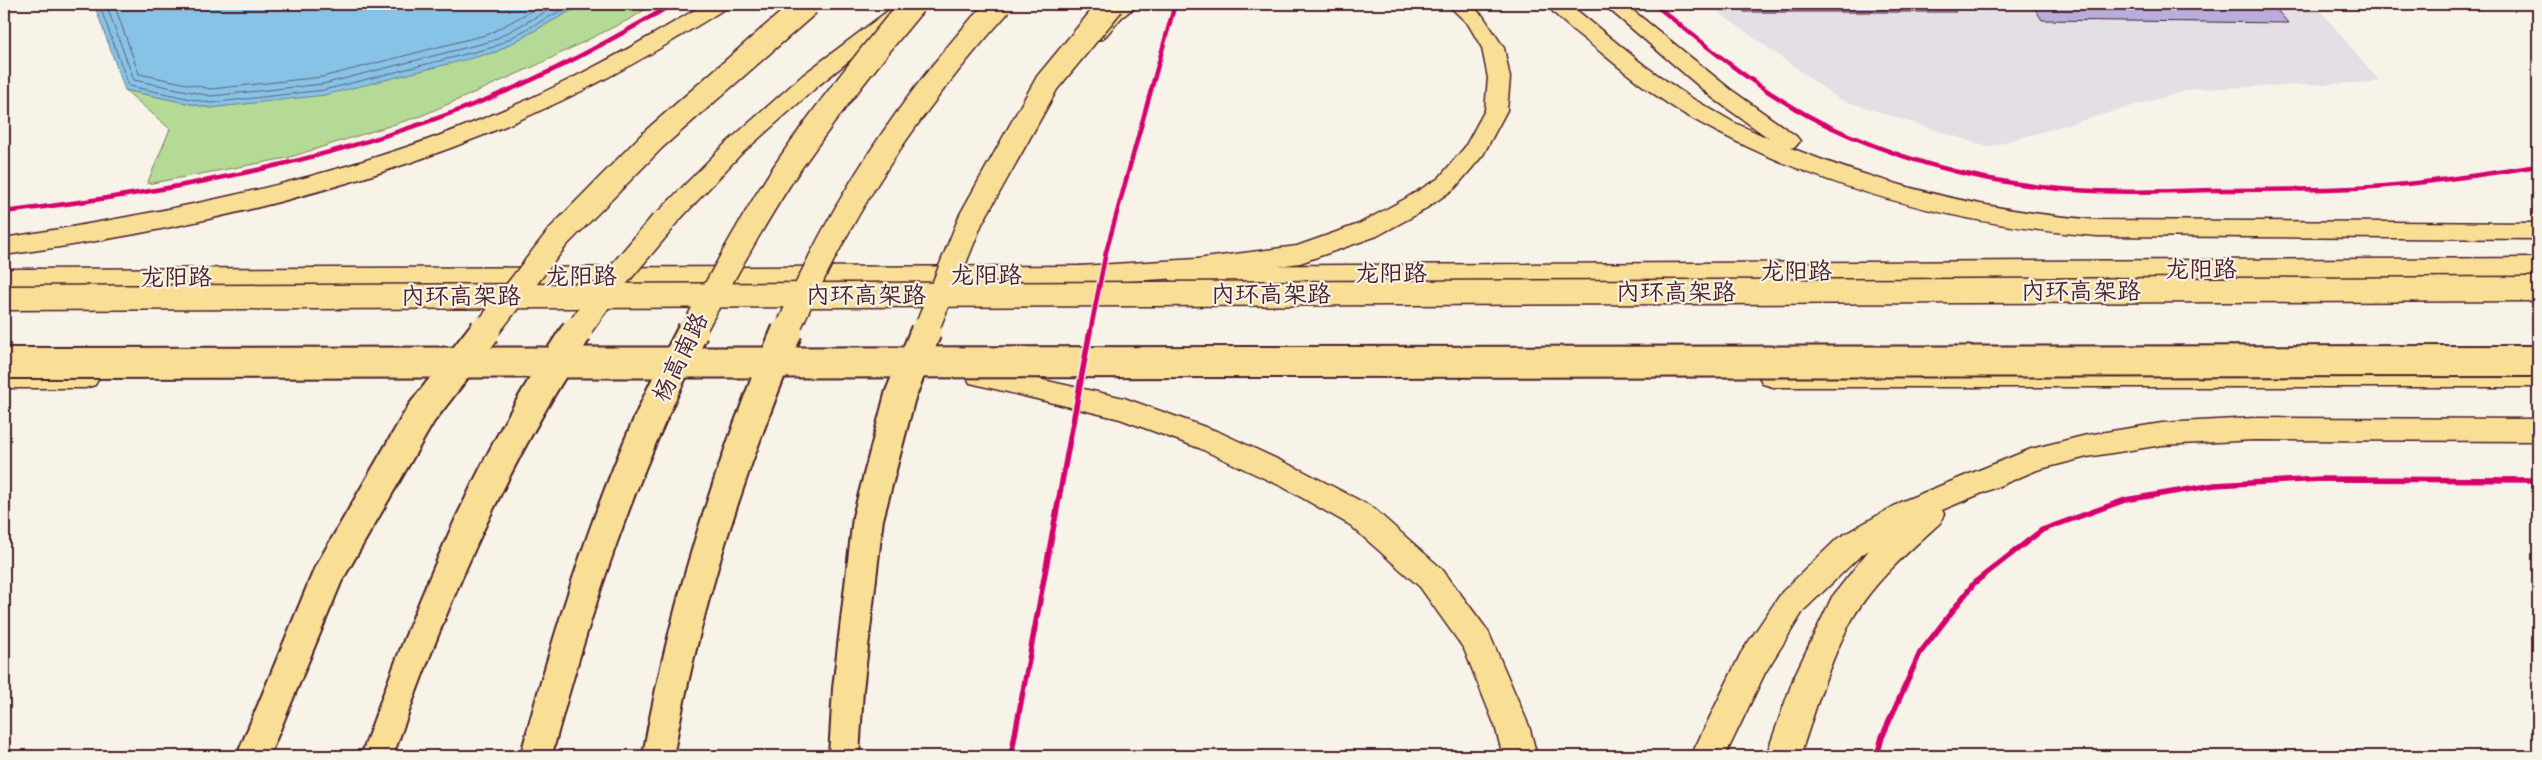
<svg xmlns="http://www.w3.org/2000/svg" width="2542" height="760" viewBox="0 0 2542 760" font-family="Caveat,'LXGW WenKai TC',sans-serif">
  <rect width="100%" height="100%" fill="#f7f3e8"/>
  <filter id="ink" filterUnits="userSpaceOnUse"><feTurbulence type="fractalNoise" baseFrequency=".02" numOctaves="2"/><feDisplacementMap in="SourceGraphic" scale="10" xChannelSelector="R" yChannelSelector="G"/><feConvolveMatrix kernelMatrix="1 2 1 2 8 2 1 2 1" color-interpolation-filters="sRGB"/></filter>
  <g filter="url(#ink)">
    <polygon fill="#e4dee5" points="1707,4 2315,4 2380,82 2192,89 1988,147 1839,99"/>
    <polygon fill="#b4da96" stroke="#7f7c60" points="583,4 654,4 632,18 535,66 421,116 287,158 147,184 170,129 125,90 210,108 496,52"/>
    <polygon fill="#86c3e6" stroke="#6e819b" points="94,4 583,4 496,52 325,95 210,108 125,90"/>
    <g fill="none" stroke-linecap="round" stroke-linejoin="round">
      <g stroke="#626176" stroke-width="1">
        <polyline points="99,4 129,86 210,103 324,90 494,47 573,4"/>
        <polyline points="106,4 134,80 211,96 323,84 492,41 560,4"/>
        <polyline points="114,4 139,74 211,89 322,77 489,34 544,4"/>
      </g>
    </g>
    <g fill="#b9adde" stroke="#4a1f2b">
      <polygon points="1741,4 1951,4 1956,12 1744,12"/>
      <polygon points="2032,4 2272,4 2288,23 2042,20"/>
    </g>
    <g fill="none" stroke-linecap="round" stroke-linejoin="round">
      <defs>
        <g id="major">
          <polygon points="2538,258 2538,276 1180,284 1171,281 1167,275 1171,269 1180,266"/>
          <polygon points="1104,266 1113,269 1117,275 1113,281 1104,284 4,287 4,269"/>
          <polygon points="1773,367 2538,367 2538,387 1773,387 1763,384 1759,377 1763,370"/>
          <polygon points="4,368 85,368 95,371 99,378 95,385 85,388 4,388"/>
        </g>
        <g id="highway">
          <path d="M705 4H729L726 8C672 42 618 74 561 101 390 183 191 230 4 255V238C189 209 376 172 546 91 601 65 653 35 705 4Z"/>
          <polygon points="897,4 918,5 819,85 740,155 672,228 663,230 654,228 651,222 654,216 724,145 803,75"/>
          <polygon points="1115,4 1139,4 1122,17 1103,39 1095,40 1087,39 1084,34 1087,29"/>
          <polygon points="1447,4 1469,4 1483,16 1504,48 1510,78 1507,110 1483,155 1455,188 1421,212 1377,236 1300,263 1197,277 1080,284 1071,281 1067,275 1071,269 1080,266 1197,259 1297,246 1359,224 1403,200 1439,178 1465,147 1485,110 1488,78 1482,48 1468,24"/>
          <path d="M1547 4H1569L1645 66 1688 96 1733 122 1770 139 1714 99 1603 4H1625L1730 89 1796 136 1800 141 1796 146 1791 148C1889 187 1992 212 2097 220L2538 223V239L2097 236C1962 226 1814 187 1695 120 1662 102 1632 78 1603 54 1589 42 1555 18 1547 4Z"/>
          <polygon points="980,366 1124,398 1219,432 1303,471 1372,507 1442,569 1488,631 1529,726 1537,756 1503,756 1495,726 1464,649 1420,587 1350,525 1283,487 1199,448 1120,419 970,383 966,376 970,369"/>
          <path d="M2254 418 2538 419V441L2254 440 2162 445 2087 457 2037 470 1942 510 1944 514 1940 523C1909 551 1876 580 1854 616 1829 660 1816 709 1800 756H1766L1794 677 1832 597 1869 550 1860 556 1804 610 1765 673 1725 756H1691L1741 653 1782 592 1838 538 1903 501 2031 449 2087 435 2162 423Z"/>
        </g>
      </defs>
      <use href="#major" stroke="#4a1f2b" stroke-width="3"/>
      <use href="#highway" stroke="#4a1f2b" stroke-width="3"/>
      <use href="#major" fill="#f9df96" fill-rule="evenodd"/>
      <use href="#highway" fill="#f9df96" fill-rule="evenodd"/>
      <defs>
        <g id="highway-bridge-far1">
          <polyline points="4,298 2538,289"/>
          <polyline points="484,333 558,237 654,139 808,4"/>
          <polyline points="576,333 610,285 663,222"/>
          <path d="M692 333C721 278 751 223 785 171 825 112 868 58 913 4"/>
          <path d="M786 333C841 206 908 106 1000 4"/>
          <polyline points="925,333 971,219 1047,83 1112,4"/>
        </g>
        <g id="highway-bridge">
          <polyline points="4,363 2538,361"/>
          <polyline points="253,756 328,575 421,414 485,331"/>
          <path d="M377 756C429 608 489 463 577 331"/>
          <path d="M536 756C575 610 621 466 693 331"/>
          <path d="M658 756C684 610 729 468 787 331"/>
          <polyline points="844,756 848,689 868,518 900,396 926,331"/>
        </g>
      </defs>
      <use href="#highway-bridge-far1" stroke="#4a1f2b" stroke-width="27" stroke-linecap="butt"/>
      <use href="#highway-bridge" stroke="#4a1f2b" stroke-width="34" stroke-linecap="butt"/>
      <use href="#highway-bridge-far1" stroke="#f9df96" stroke-width="24"/>
      <use href="#highway-bridge" stroke="#f9df96" stroke-width="30"/>
      <defs>
        <g id="cycleway-far1">
          <path d="M1654 4C1708 47 1760 92 1822 123 1894 158 1973 180 2051 188 2106 194 2161 191 2216 190 2272 189 2328 191 2385 186 2436 182 2487 174 2538 166"/>
          <path d="M4 212C180 191 353 158 516 87 571 63 622 34 673 4"/>
          <polyline points="1090,333 1106,252 1175,4"/>
        </g>
        <g id="cycleway">
          <polyline points="1011,756 1090,331"/>
          <polyline points="1877,756 1882,737 1920,653 1974,583 2042,530 2125,500 2215,485 2322,479 2538,480"/>
        </g>
      </defs>
      <use href="#cycleway-far1" stroke="#f7f3e8" stroke-width="7"/>
      <use href="#cycleway" stroke="#f7f3e8" stroke-width="9"/>
      <use href="#cycleway-far1" stroke="#d6006c" stroke-width="4.5"/>
      <use href="#cycleway" stroke="#d6006c" stroke-width="5.5"/>
    </g>
  </g>
  <g text-anchor="middle" stroke-width="4.5" stroke-linejoin="round" paint-order="stroke">
    <g font-size="24" fill="#4a1f2b" stroke="#f7f3e8">
      <text x="2201" y="277">龙阳路</text>
      <text x="1796" y="279">龙阳路</text>
      <text x="1391" y="281">龙阳路</text>
      <text x="986" y="283">龙阳路</text>
      <text x="581" y="284">龙阳路</text>
      <text x="176" y="285">龙阳路</text>
      <text x="2081" y="299">内环高架路</text>
      <text x="1676" y="300">内环高架路</text>
      <text x="1271" y="302">内环高架路</text>
      <text x="866" y="303">内环高架路</text>
      <text x="461" y="304">内环高架路</text>
      <text transform="translate(680 357) rotate(-64)" y="8">杨高南路</text>
    </g>
  </g>
  <rect width="2542" height="760" fill="none" stroke="#f7f3e8" stroke-width="20"/>
  <rect x="10" y="10" width="2522" height="740" fill="none" stroke="#4a1f2b" stroke-width="2" filter="url(#ink)"/>
</svg>
